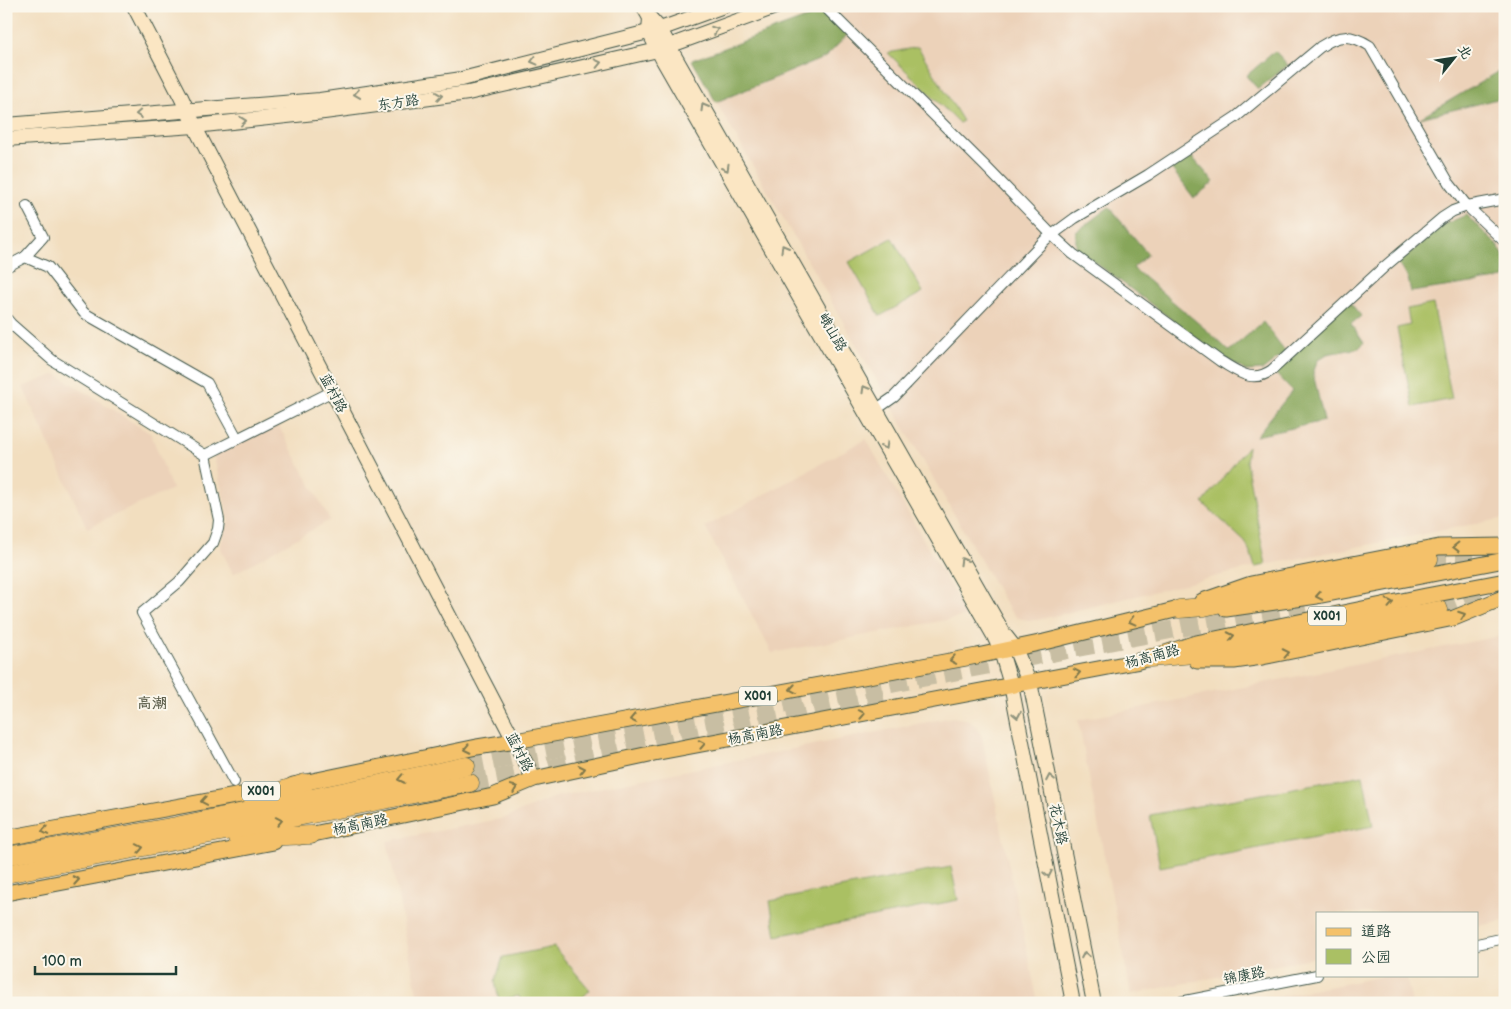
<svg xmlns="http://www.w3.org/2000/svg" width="1511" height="1009" viewBox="0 0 1511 1009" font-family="'Balsamiq Sans','LXGW WenKai TC',sans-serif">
  <rect width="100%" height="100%" fill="#fbf7ec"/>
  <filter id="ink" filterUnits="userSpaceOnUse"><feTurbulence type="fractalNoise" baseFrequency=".02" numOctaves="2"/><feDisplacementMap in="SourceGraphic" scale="10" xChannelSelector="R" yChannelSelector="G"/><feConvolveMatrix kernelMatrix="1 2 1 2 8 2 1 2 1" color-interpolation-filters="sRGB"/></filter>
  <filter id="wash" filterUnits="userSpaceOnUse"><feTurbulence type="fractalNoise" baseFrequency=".0096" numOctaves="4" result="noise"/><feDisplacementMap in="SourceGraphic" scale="20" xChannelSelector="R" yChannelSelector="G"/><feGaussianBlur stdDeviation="1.12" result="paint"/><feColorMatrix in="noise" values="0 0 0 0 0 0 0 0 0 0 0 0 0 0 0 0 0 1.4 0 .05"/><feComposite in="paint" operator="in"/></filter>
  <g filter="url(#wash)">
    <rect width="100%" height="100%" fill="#f2debf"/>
    <g fill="#ecd2b9">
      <polygon points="837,6 1505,6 1505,518 1255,567 1037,620 1028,620 1018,618 1010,611 716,102 826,57 828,10"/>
      <polygon points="56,374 151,434 172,489 87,528 23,387"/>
      <polygon points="276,421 330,520 233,574 220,547 229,520 212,449"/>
      <polygon points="866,439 967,616 772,653 705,527"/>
      <polygon points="1505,635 1505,921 1477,926 1477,913 1317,913 1317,957 1131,994 1078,720"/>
      <polygon points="952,717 966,719 977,727 982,737 1038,1003 419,1003 387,841 505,818 554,797"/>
      <polygon points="1389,975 1406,975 1412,1003 1246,1003"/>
    </g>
    <g fill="#aac064" stroke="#647e4c">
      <polygon points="918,47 963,121 959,123 888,53"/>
      <polygon points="892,238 923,292 880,316 849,262"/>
      <polygon points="1433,304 1452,399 1413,407 1397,328 1410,325 1407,309"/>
      <polygon points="1248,446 1246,462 1266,565 1255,567 1251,554 1245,542 1203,503"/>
      <polygon points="1363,775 1373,826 1160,867 1150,815"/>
      <polygon points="951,867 958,900 776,936 770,901"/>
      <polygon points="554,947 590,990 577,1003 521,1003 519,996 499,1000 495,982 503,957"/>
    </g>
    <g fill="#87a65a" stroke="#537247">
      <polygon points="828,10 850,32 826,57 716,102 692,60"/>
      <polygon points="1275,51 1288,65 1258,89 1246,76"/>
      <polygon points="1505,68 1505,97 1420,118"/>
      <polygon points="1192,157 1214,182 1194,198 1171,168"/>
      <polygon points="1109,207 1148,254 1133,268 1210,333 1229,351 1263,322 1286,352 1263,370 1246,371 1211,349 1076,248 1076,232"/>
      <polygon points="1466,215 1498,246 1505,258 1505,278 1411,292 1408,278 1398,263 1445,224"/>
      <polygon points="1348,300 1361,316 1351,324 1364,343 1359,348 1327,354 1318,360 1313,373 1324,421 1256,436 1292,391 1272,370"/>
    </g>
  </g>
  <g filter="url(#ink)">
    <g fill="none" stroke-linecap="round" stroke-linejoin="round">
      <g stroke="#c8bea3" stroke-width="18" stroke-dasharray="18 9" stroke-linecap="butt">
        <polyline points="1429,559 1492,560"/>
        <polyline points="1439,610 1499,585"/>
        <polyline points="466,766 1305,604"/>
        <polyline points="470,783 545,769 706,734 884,698"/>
      </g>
      <defs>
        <g id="street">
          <path d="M824 6 985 166 1052 235 1073 254 1220 361C1239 372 1252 384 1272 370L1383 268 1442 218 1453 211 1467 206 1505 199"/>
          <polyline points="25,257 43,237 27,206"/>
          <polyline points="6,267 25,257 48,267 84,313 207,383 237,438"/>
          <polyline points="6,318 11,324 52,360 205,455 219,520 218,529 213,543 179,582 142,613 234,782"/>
          <path d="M871 413 894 397 1045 240 1075 218 1148 175 1236 117 1320 47C1339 34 1351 34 1370 46L1449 183 1467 206 1505 242"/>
          <polyline points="205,455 333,391"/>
          <polyline points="1477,944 1505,938"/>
          <polyline points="1175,1003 1317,975"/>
        </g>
        <g id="secondary">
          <polyline points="134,6 181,97 199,135 534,779"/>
          <polyline points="643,6 650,18 660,29 675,57 1004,634 1015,648 1031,687 1094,1003"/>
          <polyline points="650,18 649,32 663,60 994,636 1001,651 1011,685 1073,1003"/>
          <polyline points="6,125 320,100 462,79 660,29 724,6"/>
          <polyline points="6,139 195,126 324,112 468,93 658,50 778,6"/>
        </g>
        <g id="primary">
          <polyline points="1202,601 1251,584 1439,547 1505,546"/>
          <polyline points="1226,609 1317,596 1505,560"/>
          <polyline points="1197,661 1234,661 1262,657 1454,618 1505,597"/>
          <polyline points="293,785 477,747 515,741 977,656 1044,642 1179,609 1190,609"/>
          <polyline points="299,837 493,796 534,779 654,753 1135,662 1150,658 1196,643 1426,596 1505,581"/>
          <polyline points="6,838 268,790"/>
          <polyline points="6,893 274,842"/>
        </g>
        <g id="highway">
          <polyline points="1179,609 1204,607 1254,595 1429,559"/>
          <polyline points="1150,658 1215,652 1439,610"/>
          <polyline points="253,800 305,783"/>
          <polyline points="237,838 311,835"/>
          <polyline points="6,856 176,826 466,766"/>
          <polyline points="6,874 470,783"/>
        </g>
      </defs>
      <use href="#street" stroke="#3f5549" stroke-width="12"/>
      <use href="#secondary" stroke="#3f5549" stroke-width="16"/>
      <use href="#primary" stroke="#3f5549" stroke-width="17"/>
      <use href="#highway" stroke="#3f5549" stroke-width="19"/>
      <use href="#street" stroke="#fff" stroke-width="10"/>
      <use href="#secondary" stroke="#fbe6c3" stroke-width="14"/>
      <use href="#primary" stroke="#f4c16a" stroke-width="15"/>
      <use href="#highway" stroke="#f4c16a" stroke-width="18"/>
    </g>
    <defs><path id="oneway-chevron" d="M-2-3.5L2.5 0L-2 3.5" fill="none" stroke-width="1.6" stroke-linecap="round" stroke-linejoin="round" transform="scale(1.25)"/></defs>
    <g stroke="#8d927c">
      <use href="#oneway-chevron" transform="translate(715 30) rotate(-20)"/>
      <use href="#oneway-chevron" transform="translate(534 61) rotate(166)"/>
      <use href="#oneway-chevron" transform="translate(598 63) rotate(-13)"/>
      <use href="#oneway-chevron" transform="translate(357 94) rotate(172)"/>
      <use href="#oneway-chevron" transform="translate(439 96) rotate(-8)"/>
      <use href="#oneway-chevron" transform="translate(704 107) rotate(-120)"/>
      <use href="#oneway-chevron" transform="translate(139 114) rotate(176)"/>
      <use href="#oneway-chevron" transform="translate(243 121) rotate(-6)"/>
      <use href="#oneway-chevron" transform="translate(726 168) rotate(60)"/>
      <use href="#oneway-chevron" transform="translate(784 248) rotate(-120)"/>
      <use href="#oneway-chevron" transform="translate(865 389) rotate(-120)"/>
      <use href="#oneway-chevron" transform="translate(885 446) rotate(60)"/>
      <use href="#oneway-chevron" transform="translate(963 561) rotate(-120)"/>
      <use href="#oneway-chevron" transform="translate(1017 715) rotate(79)"/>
      <use href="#oneway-chevron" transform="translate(1050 778) rotate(-101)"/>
      <use href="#oneway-chevron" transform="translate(1048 874) rotate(79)"/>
      <use href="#oneway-chevron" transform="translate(1085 955) rotate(-101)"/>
    </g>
    <g stroke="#7f784c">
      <use href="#oneway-chevron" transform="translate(1456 547) rotate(179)"/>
      <use href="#oneway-chevron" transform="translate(1319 596) rotate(170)"/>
      <use href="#oneway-chevron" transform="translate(1390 603) rotate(-12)"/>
      <use href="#oneway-chevron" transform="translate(1462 615) rotate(-20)"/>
      <use href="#oneway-chevron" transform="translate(1132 621) rotate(166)"/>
      <use href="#oneway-chevron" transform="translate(1231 636) rotate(-12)"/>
      <use href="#oneway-chevron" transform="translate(1286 653) rotate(-12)"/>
      <use href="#oneway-chevron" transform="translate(953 660) rotate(170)"/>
      <use href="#oneway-chevron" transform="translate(1077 673) rotate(-11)"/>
      <use href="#oneway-chevron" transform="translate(793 689) rotate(170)"/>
      <use href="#oneway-chevron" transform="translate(862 714) rotate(-11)"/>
      <use href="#oneway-chevron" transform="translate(633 719) rotate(169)"/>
      <use href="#oneway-chevron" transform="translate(702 744) rotate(-11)"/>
      <use href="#oneway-chevron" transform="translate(467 749) rotate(168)"/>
      <use href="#oneway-chevron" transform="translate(582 769) rotate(-12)"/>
      <use href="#oneway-chevron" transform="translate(401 779) rotate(168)"/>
      <use href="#oneway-chevron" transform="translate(514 788) rotate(-22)"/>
      <use href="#oneway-chevron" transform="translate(204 801) rotate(170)"/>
      <use href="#oneway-chevron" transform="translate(279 821) rotate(-11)"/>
      <use href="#oneway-chevron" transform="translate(45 831) rotate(170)"/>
      <use href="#oneway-chevron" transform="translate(140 848) rotate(-11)"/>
      <use href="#oneway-chevron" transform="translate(76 880) rotate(-10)"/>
    </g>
  </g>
  <g text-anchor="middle" stroke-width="4" stroke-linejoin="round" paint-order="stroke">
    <g fill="#fbf7ec" stroke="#61756b" stroke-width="1">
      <rect x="1308" y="606.5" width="38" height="19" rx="4"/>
      <rect x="739" y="686.5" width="38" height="19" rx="4"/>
      <rect x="242" y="781.5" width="38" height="19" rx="4"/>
    </g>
    <g font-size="12" font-weight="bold" fill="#1f3d34">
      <text x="1327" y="620">X001</text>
      <text x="758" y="700">X001</text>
      <text x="261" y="795">X001</text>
    </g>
    <g font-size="14" fill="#1f3d34" stroke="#fbf7ec">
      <text transform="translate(398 102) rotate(-8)" y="5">东方路</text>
      <text transform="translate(833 332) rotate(60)" y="5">峨山路</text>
      <text transform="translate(334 393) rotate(62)" y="5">蓝村路</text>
      <text transform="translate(1152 656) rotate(-15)" y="5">杨高南路</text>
      <text transform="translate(755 734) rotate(-11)" y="5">杨高南路</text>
      <text transform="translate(520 752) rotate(63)" y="5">蓝村路</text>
      <text transform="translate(360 824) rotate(-12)" y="5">杨高南路</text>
      <text transform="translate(1059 824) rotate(79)" y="5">花木路</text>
      <text transform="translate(1244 975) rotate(-11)" y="5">锦康路</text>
    </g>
    <g font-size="15" font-weight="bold" fill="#5f614e" stroke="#fbf7ec">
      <text x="152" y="708">高潮</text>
    </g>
  </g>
  <rect width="1511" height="1009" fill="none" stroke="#fbf7ec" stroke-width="25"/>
  <rect x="1316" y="912" width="162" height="65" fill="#fbf7ec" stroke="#a3ada2"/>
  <rect x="1326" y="928" width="25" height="8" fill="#f4c16a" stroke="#a3ada2"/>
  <text x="1361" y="936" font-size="15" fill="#1f3d34">道路</text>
  <rect x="1326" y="949" width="25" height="15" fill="#aac064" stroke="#a3ada2"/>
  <text x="1361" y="962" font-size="15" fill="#1f3d34">公园</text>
  <g transform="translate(1454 58) rotate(60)" stroke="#fbf7ec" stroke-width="4" paint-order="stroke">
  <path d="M0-4L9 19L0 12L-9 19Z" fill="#1f3d34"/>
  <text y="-8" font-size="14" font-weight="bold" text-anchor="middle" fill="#1f3d34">北</text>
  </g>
  <path d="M35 966v8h141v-8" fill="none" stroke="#1f3d34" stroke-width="2.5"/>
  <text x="42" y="966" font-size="15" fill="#1f3d34" stroke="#fbf7ec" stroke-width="4" paint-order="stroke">100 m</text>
</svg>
